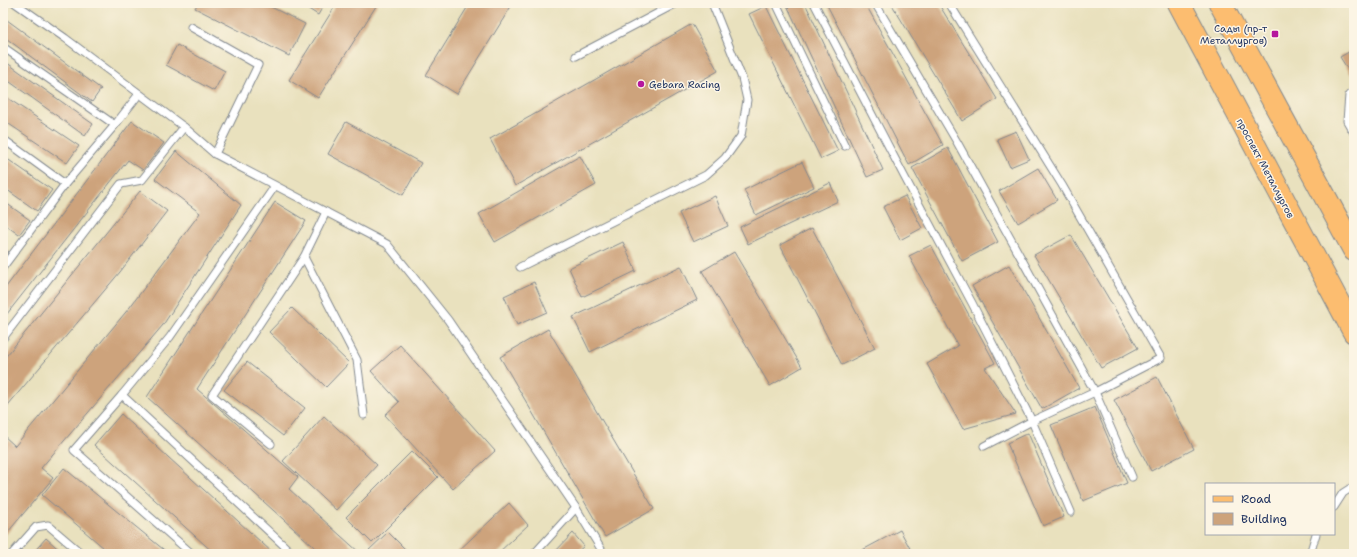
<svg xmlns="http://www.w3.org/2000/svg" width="1357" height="557" viewBox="0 0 1357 557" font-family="'Shantell Sans',sans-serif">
  <rect width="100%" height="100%" fill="#fcf5e5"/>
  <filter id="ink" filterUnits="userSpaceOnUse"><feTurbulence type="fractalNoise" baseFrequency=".025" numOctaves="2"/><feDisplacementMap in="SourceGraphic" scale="8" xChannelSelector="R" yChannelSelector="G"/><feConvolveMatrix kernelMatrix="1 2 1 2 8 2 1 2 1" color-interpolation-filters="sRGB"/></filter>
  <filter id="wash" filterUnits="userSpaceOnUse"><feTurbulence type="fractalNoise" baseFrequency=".012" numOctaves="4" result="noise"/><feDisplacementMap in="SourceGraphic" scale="16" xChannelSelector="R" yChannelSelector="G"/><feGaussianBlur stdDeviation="0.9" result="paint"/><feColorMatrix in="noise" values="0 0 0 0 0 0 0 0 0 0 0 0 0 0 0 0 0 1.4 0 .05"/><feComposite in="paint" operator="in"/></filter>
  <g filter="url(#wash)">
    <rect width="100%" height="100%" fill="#e9e1be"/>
    <g id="blocks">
      <g fill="#cda37b">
        <polygon points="198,3 263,3 305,24 289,56 195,8"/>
        <polygon points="299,3 325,3 318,15"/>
        <polygon points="337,3 378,3 318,98 289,80"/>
        <polygon points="470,3 513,3 457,94 426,75"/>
        <polygon points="786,3 805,3 883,170 867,177"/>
        <polygon points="826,3 865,3 943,145 909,165"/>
        <polygon points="891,3 938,3 997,99 962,121"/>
        <polygon points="766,6 838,151 821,159 749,14"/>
        <polygon points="3,17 101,89 92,102 3,36"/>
        <polygon points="692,24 718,71 515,186 490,139 542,110"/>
        <polygon points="177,45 225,71 214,91 166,65"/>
        <polygon points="1354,49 1354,75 1352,76 1340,57"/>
        <polygon points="3,60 93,124 85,136 3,77"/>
        <polygon points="3,95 79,146 67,163 3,120"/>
        <polygon points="132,121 164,143 143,170 128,160 3,319 3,291"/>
        <polygon points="346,122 421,163 403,195 328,154"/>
        <polygon points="1016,131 1029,159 1010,167 997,139"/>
        <polygon points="948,148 998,242 962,261 912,168"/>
        <polygon points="176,151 241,205 163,325 41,468 53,478 3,538 3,475 6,471 3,468 3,435 15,446 130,307 200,213 155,179"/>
        <polygon points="3,156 52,190 37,211 3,187"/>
        <polygon points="580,156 596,185 495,242 479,214"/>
        <polygon points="802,162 814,187 756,215 744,190"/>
        <polygon points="1038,168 1057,200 1018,223 999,191"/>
        <polygon points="830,183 838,201 748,244 740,227"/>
        <polygon points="140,191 167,211 120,272 3,411 3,360"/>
        <polygon points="715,196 728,226 693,242 679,213"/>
        <polygon points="905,196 922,228 900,240 883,207"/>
        <polygon points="3,201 30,220 19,235 3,223"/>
        <polygon points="275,202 306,221 197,389 298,477 289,489 361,554 322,554 147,397"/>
        <polygon points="812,228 875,348 842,365 780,245"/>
        <polygon points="1071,235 1138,348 1101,368 1034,255"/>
        <polygon points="623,242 636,271 582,297 569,268"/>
        <polygon points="931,245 995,363 985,368 1016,414 963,429 927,364 958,346 909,256"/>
        <polygon points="3,247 9,252 3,260"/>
        <polygon points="734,252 802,367 770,386 702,271"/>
        <polygon points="1009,265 1079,388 1042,409 972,286"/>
        <polygon points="681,266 697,300 590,352 573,317"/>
        <polygon points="534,282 547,312 517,325 504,296"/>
        <polygon points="292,308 349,363 326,387 269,332"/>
        <polygon points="548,329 654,509 605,537 500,357"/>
        <polygon points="400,345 495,451 453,489 385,415 399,402 371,371"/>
        <polygon points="247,362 305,408 283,436 224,390"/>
        <polygon points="1157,377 1194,449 1151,471 1114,400"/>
        <polygon points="1095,407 1127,483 1083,501 1051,425"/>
        <polygon points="121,414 274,554 215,554 94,445"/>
        <polygon points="324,416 377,465 336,510 283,461"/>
        <polygon points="1028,433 1064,517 1043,526 1007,443"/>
        <polygon points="412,451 438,477 372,543 346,517"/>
        <polygon points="64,468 169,554 111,554 42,495"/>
        <polygon points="509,503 528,525 497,554 455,554"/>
        <polygon points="900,530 913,554 855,554"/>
        <polygon points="388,532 410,554 371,554 368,551"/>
        <polygon points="573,533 584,546 575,554 553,554"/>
        <polygon points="46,538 64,554 32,554"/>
      </g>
    </g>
  </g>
  <g filter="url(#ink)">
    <use href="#blocks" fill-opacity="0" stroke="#82888e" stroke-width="1"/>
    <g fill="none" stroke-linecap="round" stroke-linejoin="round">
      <defs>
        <g id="service">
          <polyline points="15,3 65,38 184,127 215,154 387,244 448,320 576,508 604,554"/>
          <polyline points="776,3 845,146"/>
          <polyline points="814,3 904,176 972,303 1032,421 1071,512"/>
          <polyline points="875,3 957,142 1095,392 1132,477"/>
          <polyline points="949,3 1062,185 1161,358 1095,392 1032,421 984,446"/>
          <polyline points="191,27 258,65 215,154"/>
          <polyline points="3,47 115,125"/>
          <polyline points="576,56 677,3"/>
          <polyline points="1354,91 1349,95 1347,121 1354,133"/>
          <polyline points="3,139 65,184 115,125 139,94"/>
          <polyline points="326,212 304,257 357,360 364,415"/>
          <polyline points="3,267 65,184"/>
          <polyline points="520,267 706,175 725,158 741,136 747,100 742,78 712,3"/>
          <polyline points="3,338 121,184 142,180 184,127"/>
          <polyline points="122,395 293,554"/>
          <polyline points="271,444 212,395 304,257"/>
          <polyline points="1334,507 1343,493 1354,486"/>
          <polyline points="12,554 36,527 48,525 82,554"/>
          <polyline points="192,554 74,450 122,395 170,337 275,186"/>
          <polyline points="534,554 576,508"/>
          <polyline points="1310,554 1316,534"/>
        </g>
        <g id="primary">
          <polyline points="1179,3 1354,332"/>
          <polyline points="1220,3 1354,250"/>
        </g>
      </defs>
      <use href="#service" stroke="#82888e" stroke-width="9"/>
      <use href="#primary" stroke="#82888e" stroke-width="24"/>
      <use href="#service" stroke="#fff" stroke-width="7"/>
      <use href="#primary" stroke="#fcbd6f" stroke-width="22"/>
    </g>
  </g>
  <g fill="#b5179e" stroke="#fcf5e5" stroke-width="1.5">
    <rect x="1271" y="30" width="8" height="8" rx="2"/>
    <circle cx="641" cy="84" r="4"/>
  </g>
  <g text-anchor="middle" stroke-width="3" stroke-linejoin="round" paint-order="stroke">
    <g font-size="10" fill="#1b2f5e" stroke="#fcf5e5" text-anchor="end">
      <text x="1267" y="32">Сады (пр-т<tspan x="1267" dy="12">Металлургов)</tspan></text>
      <text x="649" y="88" text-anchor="start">Gebara Racing</text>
    </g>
    <g font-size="10" fill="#1b2f5e" stroke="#fcf5e5">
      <text transform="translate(1266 168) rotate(62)" y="4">проспект Металлургов</text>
    </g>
  </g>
  <rect width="1357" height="557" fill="none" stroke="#fcf5e5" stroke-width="16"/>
  <rect x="1205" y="483" width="130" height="52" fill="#fcf5e5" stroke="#a2a6af"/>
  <rect x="1213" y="496" width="20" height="6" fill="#fcbd6f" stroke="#a2a6af"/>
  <text x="1241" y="503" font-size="12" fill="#1b2f5e">Road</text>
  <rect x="1213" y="513" width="20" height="12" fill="#cda37b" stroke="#a2a6af"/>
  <text x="1241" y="523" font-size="12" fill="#1b2f5e">Building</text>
</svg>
